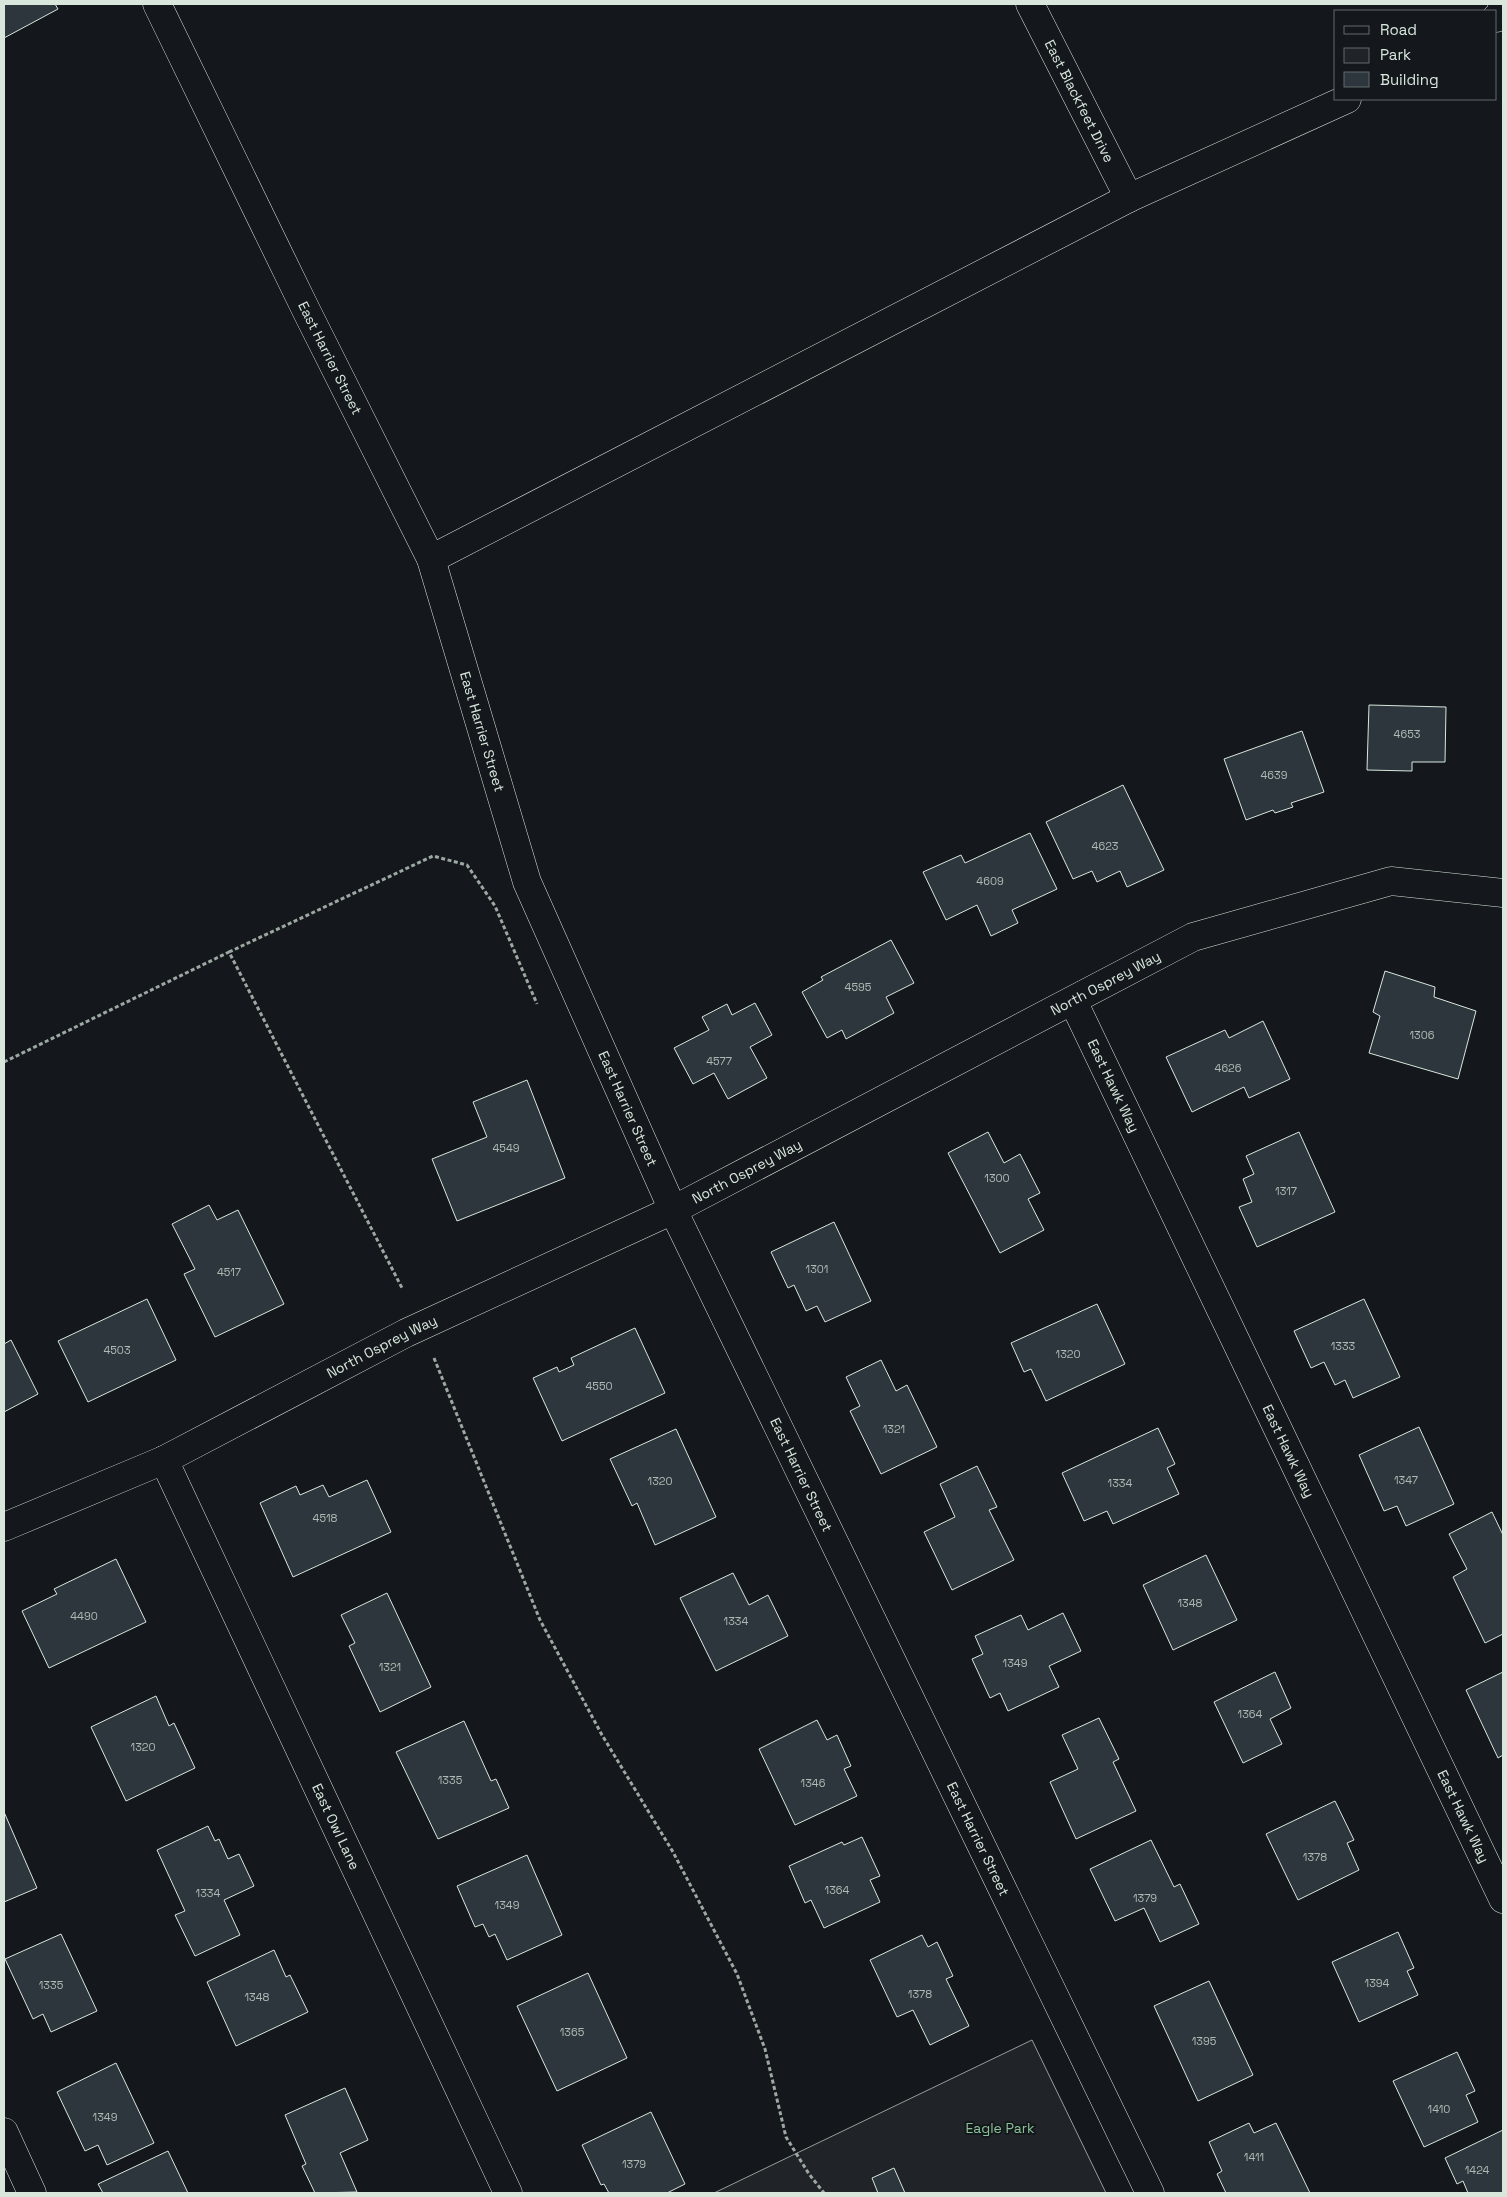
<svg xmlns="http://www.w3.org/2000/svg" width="1507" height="2197" viewBox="0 0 1507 2197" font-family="'Space Grotesk',sans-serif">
  <rect width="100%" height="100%" fill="#14181c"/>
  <polygon fill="#202428" stroke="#939e99" points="1032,2040 1106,2193 714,2193"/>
  <g fill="#2c363c" stroke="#d8e6dc">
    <polygon points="4,4 55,4 58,9 4,38"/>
    <polygon points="1369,705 1446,707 1445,762 1412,762 1412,771 1367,770"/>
    <polygon points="1302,731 1324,792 1291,803 1293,807 1275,813 1273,810 1246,820 1224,759"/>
    <polygon points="1123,785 1164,870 1127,887 1120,871 1097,882 1092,871 1073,879 1046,822"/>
    <polygon points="1030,833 1057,889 1012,910 1018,923 991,936 977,905 946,920 923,872 961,855 965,863"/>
    <polygon points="891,940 914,983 886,997 894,1013 846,1039 842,1030 827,1038 802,992 823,980 821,977"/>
    <polygon points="1385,971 1435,987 1434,997 1476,1011 1458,1079 1369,1053 1380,1016 1373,1012"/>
    <polygon points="755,1003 772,1035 750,1047 767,1078 728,1099 714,1073 693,1084 674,1048 709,1030 702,1017 727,1004 732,1015"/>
    <polygon points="1263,1021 1290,1079 1249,1098 1244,1087 1192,1112 1166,1057 1225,1030 1229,1038"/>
    <polygon points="527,1080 565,1178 457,1221 432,1159 487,1137 473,1102"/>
    <polygon points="988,1132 1004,1163 1020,1154 1040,1193 1028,1199 1044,1230 1000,1253 948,1153"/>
    <polygon points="1299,1132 1335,1212 1257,1247 1239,1207 1252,1202 1243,1179 1254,1174 1246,1156"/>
    <polygon points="209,1205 217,1220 238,1210 284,1304 215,1337 184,1274 195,1269 172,1224"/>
    <polygon points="834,1222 871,1301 825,1322 817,1306 806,1311 794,1285 788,1288 771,1252"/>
    <polygon points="147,1299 176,1360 88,1402 58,1341"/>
    <polygon points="1364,1299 1400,1377 1353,1398 1345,1380 1335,1385 1324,1362 1311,1368 1294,1331"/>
    <polygon points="1097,1304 1125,1364 1046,1401 1031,1369 1024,1372 1011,1343"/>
    <polygon points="635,1328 665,1393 562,1441 533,1378 557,1367 559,1372 574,1365 571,1358"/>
    <polygon points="11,1340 38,1394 4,1412 4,1344"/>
    <polygon points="881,1360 896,1391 907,1385 937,1447 881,1474 850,1411 860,1406 846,1377"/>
    <polygon points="1419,1427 1454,1504 1406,1526 1397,1506 1384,1511 1359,1455"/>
    <polygon points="1158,1428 1175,1464 1167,1468 1179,1494 1113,1524 1107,1511 1084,1521 1062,1473"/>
    <polygon points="676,1429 716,1517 655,1545 637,1503 632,1506 610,1459"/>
    <polygon points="977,1466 997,1507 989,1510 1014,1560 952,1590 924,1532 955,1517 940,1484"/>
    <polygon points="367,1480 391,1532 293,1577 260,1503 296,1486 300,1495 323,1485 329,1497"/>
    <polygon points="1492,1512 1503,1535 1503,1634 1485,1643 1453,1577 1467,1569 1449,1534"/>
    <polygon points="1206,1555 1237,1620 1173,1650 1143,1585"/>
    <polygon points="116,1559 146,1622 49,1668 22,1611 57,1594 54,1589"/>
    <polygon points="733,1573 749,1605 768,1595 788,1636 716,1671 680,1598"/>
    <polygon points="387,1593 431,1687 380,1712 349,1646 355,1643 341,1615"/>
    <polygon points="1063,1613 1081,1651 1049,1666 1059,1687 1008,1711 1000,1693 990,1698 972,1659 983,1654 975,1636 1021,1615 1028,1630"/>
    <polygon points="1275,1672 1291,1708 1270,1719 1282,1744 1243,1763 1214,1702"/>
    <polygon points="1503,1672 1503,1755 1498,1758 1466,1690"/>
    <polygon points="156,1696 169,1726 174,1723 195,1768 126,1801 91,1727"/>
    <polygon points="1099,1718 1119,1759 1113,1762 1136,1811 1076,1839 1050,1782 1078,1769 1062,1735"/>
    <polygon points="817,1720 827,1740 837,1735 851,1766 844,1769 857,1796 795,1825 759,1749"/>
    <polygon points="464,1721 491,1781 496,1779 509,1808 438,1839 396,1752"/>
    <polygon points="1335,1801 1354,1840 1347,1843 1359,1870 1298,1900 1266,1834"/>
    <polygon points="4,1812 37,1888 4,1902"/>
    <polygon points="208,1826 215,1841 219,1839 228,1859 239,1854 254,1886 224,1900 240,1935 195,1956 175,1915 185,1911 157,1850"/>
    <polygon points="862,1837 880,1876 870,1880 880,1902 824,1928 811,1900 805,1903 789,1866 842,1842 844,1845"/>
    <polygon points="1151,1840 1174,1887 1180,1884 1199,1924 1160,1942 1144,1908 1115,1921 1090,1869"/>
    <polygon points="527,1855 562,1935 507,1960 495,1934 489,1937 483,1924 475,1927 457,1886"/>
    <polygon points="1398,1932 1414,1968 1407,1971 1418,1995 1359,2022 1332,1962"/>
    <polygon points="61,1934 97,2011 51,2032 43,2014 33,2019 5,1959"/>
    <polygon points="922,1935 928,1947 937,1942 953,1976 946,1979 969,2026 930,2045 913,2010 897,2017 870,1960"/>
    <polygon points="274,1950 286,1977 290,1975 308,2012 236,2046 207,1982"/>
    <polygon points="588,1973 627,2058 557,2091 517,2006"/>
    <polygon points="1209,1981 1253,2075 1198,2101 1154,2006"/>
    <polygon points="1457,2052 1475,2091 1466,2095 1478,2122 1424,2147 1393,2081"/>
    <polygon points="116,2063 154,2143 107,2165 98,2145 85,2151 57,2092"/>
    <polygon points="345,2088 368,2140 340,2153 357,2192 315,2193 302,2166 306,2164 285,2115"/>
    <polygon points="651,2112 685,2184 667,2193 609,2193 604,2184 601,2185 582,2145"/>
    <polygon points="1249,2123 1254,2133 1276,2123 1310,2193 1226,2193 1217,2174 1222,2171 1209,2142"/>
    <polygon points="1503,2130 1503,2193 1468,2193 1463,2181 1457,2184 1445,2158"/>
    <polygon points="168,2151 188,2193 103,2193 98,2184"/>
    <polygon points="894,2168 905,2193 878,2193 872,2178"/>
  </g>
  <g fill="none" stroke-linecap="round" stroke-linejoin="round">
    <defs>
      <g id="street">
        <path id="s1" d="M157 4 306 310 431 559 527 882 673 1210 1150 2193"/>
        <path id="s2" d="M1030 4 1129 198"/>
        <polyline points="1496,18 1502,12 1502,4"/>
        <polyline points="431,559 1129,198 1347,99"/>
        <path id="s3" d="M1073 1001 1503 1899"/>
        <path id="s4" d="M164 1460 508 2193"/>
        <path id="s5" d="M4 1527 164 1460 406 1333 673 1210 1193 937 1391 881 1503 893"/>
        <polyline points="4,2132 32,2193"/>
      </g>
    </defs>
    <use href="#street" stroke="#d8e6dc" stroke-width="29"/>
    <g stroke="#9da8a2" stroke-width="3" stroke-dasharray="4 2.5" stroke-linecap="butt">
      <polyline points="229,952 433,856 467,865 495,906 537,1004"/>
      <polyline points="4,1062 229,952 402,1288"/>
      <polyline points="434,1358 540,1620 602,1735 673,1852 737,1974 765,2049 786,2137 809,2174 824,2193"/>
    </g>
    <use href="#street" stroke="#14181c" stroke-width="28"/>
  </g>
  <g text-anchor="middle" stroke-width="4" stroke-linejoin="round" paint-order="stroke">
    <g font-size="11" fill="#adbab4">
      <text x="1407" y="738">4653</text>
      <text x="1274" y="779">4639</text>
      <text x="1105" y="850">4623</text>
      <text x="990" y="885">4609</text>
      <text x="858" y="991">4595</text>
      <text x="1422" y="1039">1306</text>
      <text x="719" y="1065">4577</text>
      <text x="1228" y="1072">4626</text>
      <text x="506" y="1152">4549</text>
      <text x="997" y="1182">1300</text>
      <text x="1286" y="1195">1317</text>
      <text x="817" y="1273">1301</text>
      <text x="229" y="1276">4517</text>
      <text x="1343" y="1350">1333</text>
      <text x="117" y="1354">4503</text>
      <text x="1068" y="1358">1320</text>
      <text x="599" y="1390">4550</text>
      <text x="894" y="1433">1321</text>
      <text x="1406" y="1484">1347</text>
      <text x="660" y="1485">1320</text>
      <text x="1120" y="1487">1334</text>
      <text x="325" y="1522">4518</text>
      <text x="1190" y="1607">1348</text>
      <text x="84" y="1620">4490</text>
      <text x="736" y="1625">1334</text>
      <text x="1015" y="1667">1349</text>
      <text x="390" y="1671">1321</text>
      <text x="1250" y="1718">1364</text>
      <text x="143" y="1751">1320</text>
      <text x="450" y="1784">1335</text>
      <text x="813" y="1787">1346</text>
      <text x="1315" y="1861">1378</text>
      <text x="837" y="1894">1364</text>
      <text x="208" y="1897">1334</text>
      <text x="1145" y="1902">1379</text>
      <text x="507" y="1909">1349</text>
      <text x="1377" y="1987">1394</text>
      <text x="51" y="1989">1335</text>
      <text x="920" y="1998">1378</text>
      <text x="257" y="2001">1348</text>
      <text x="572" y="2036">1365</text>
      <text x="1204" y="2045">1395</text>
      <text x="1439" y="2113">1410</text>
      <text x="105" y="2121">1349</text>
      <text x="1254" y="2161">1411</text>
      <text x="634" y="2168">1379</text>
      <text x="1477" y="2174">1424</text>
    </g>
    <g font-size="14" fill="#d8e6dc" stroke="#14181c">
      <text dy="5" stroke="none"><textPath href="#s2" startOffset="109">East Blackfeet Drive</textPath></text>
      <text dy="5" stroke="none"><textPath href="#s1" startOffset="394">East Harrier Street</textPath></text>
      <text dy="5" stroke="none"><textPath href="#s1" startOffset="799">East Harrier Street</textPath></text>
      <text dy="5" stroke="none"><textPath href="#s5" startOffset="1229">North Osprey Way</textPath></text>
      <text dy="5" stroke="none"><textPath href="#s3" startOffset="94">East Hawk Way</textPath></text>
      <text dy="5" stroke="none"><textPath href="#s1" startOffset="1204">East Harrier Street</textPath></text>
      <text dy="5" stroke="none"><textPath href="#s5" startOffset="824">North Osprey Way</textPath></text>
      <text dy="5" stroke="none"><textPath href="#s5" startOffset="419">North Osprey Way</textPath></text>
      <text dy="5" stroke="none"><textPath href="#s3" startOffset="499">East Hawk Way</textPath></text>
      <text dy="5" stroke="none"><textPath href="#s1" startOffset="1609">East Harrier Street</textPath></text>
      <text dy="5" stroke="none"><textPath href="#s3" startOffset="904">East Hawk Way</textPath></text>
      <text dy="5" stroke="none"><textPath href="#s4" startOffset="405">East Owl Lane</textPath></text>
      <text dy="5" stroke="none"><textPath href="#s1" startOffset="2014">East Harrier Street</textPath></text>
    </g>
    <g font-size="14" fill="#8ac095" stroke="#14181c">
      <text x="1000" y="2133">Eagle Park</text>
    </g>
  </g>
  <rect width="1507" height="2197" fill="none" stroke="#d8e6dc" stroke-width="10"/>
  <rect x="1334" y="10" width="162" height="90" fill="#14181c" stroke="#626a69"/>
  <rect x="1344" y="26" width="25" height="8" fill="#14181c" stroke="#626a69"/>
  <text x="1380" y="35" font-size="15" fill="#d8e6dc">Road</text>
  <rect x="1344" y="48" width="25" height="15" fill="#202428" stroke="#626a69"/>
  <text x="1380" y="60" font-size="15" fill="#d8e6dc">Park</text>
  <rect x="1344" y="72" width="25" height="15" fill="#2c363c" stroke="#626a69"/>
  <text x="1380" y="85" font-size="15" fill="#d8e6dc">Building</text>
</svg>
